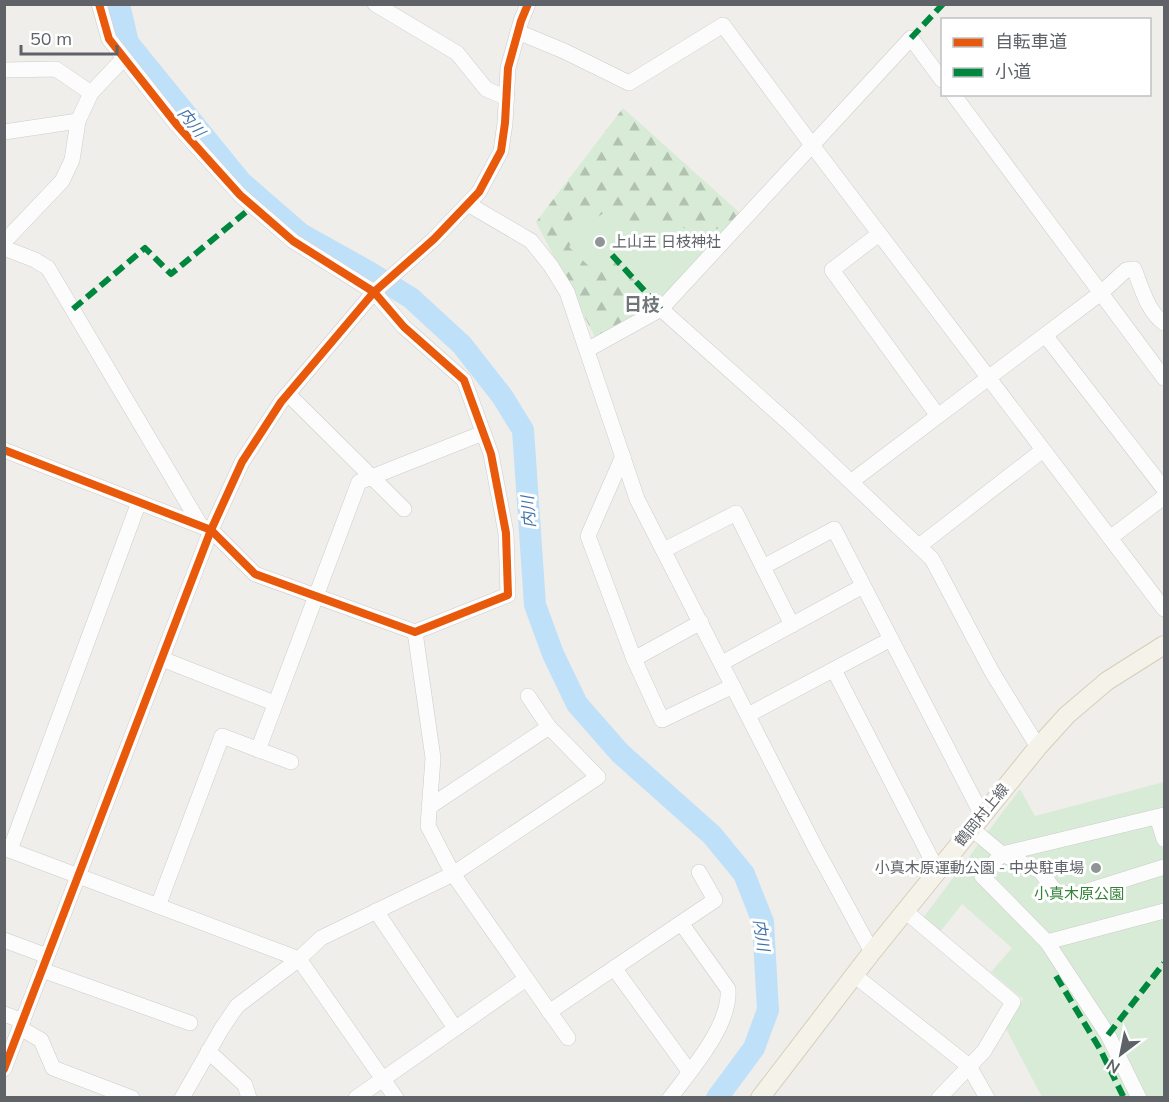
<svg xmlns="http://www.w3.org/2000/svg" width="1169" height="1102" viewBox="0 0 1169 1102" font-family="Mulish,'Noto Sans JP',sans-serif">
  <defs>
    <pattern id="forest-firs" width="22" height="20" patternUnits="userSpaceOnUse" patternTransform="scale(1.5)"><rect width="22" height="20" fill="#d8ebd6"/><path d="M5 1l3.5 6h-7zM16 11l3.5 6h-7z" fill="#b2c2b1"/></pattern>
  </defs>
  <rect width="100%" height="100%" fill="#efeeea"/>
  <g fill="#d8ebd6">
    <polygon points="623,116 736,216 654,308 598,333 540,222"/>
    <polygon points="1164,782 1164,1097 1042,1097 1004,1025 1023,999 991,972 1012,948 962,904 940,932 923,918 1020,789 1035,816"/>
  </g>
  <polygon fill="url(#forest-firs)" points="623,108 741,214 728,229 676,228 655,217 633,235 607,211 590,222 580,210 569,223 578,234 569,247 597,274 615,259 654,302 596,339 536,222"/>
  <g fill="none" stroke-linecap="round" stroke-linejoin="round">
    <polyline stroke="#bfe0f9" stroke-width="22" points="119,4 128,43 241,182 301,234 369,272 411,298 462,345 502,396 523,430 535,605 553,654 577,704 620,753 712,835 744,874 763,922 768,1010 754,1048 717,1098"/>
    <defs>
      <g id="minor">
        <polyline points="375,4 457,53 486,89 507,98"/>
        <polyline points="518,32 564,51 629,83 723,25 812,145 1164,609"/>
        <polyline points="4,70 56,69 91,93"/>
        <polyline points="953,94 1164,378"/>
        <polyline points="4,132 78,121"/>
        <polyline points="468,204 531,241 551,266 567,292 637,499 815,847 872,952"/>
        <polyline points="879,234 832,270 938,416"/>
        <polyline points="4,242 62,181 72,160 78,121 91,93 124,58"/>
        <polyline points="4,248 35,260 48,268 201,526"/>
        <polyline points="661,309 791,425 932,559 992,672 1038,747"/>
        <polyline points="1045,335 1164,489"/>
        <polyline points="587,350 661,309 911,38 942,80"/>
        <polyline points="288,394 404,509"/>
        <polyline points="4,450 211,530 255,574 415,632 508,595 506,533 491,454 464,380 404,327 374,292 293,241 240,195 177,125 109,39 99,4"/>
        <polyline points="623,456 588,536 634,659 662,720 733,686"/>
        <path d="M852 481 1102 292 1126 270 1134 269C1142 288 1147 311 1164 323"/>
        <polyline points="1110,538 1164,497"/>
        <polyline points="919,546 1043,450"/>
        <polyline points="664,550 736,513 792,625"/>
        <polyline points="763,567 834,529 982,815"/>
        <polyline points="415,632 433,758 428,826 453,874 568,1038"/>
        <polyline points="162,659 274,703"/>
        <polyline points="634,659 701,622"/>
        <polyline points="722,663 863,586"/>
        <polyline points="834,670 937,870"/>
        <polyline points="748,715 891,639"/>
        <polyline points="258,750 359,482 483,433"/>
        <polyline points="429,807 549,727"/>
        <polyline points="1157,817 1164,839"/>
        <polyline points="972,829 1002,854 982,876 1047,942 1108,1035 1139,1098"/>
        <polyline points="4,848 299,959 396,1098"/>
        <polyline points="10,850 139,502"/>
        <polyline points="1002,854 1040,871 1056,892 1075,895 1164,867"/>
        <polyline points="1002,854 1164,815"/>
        <polyline points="158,906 222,736 291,762"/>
        <polyline points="376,911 455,1028"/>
        <polyline points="905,911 1013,1002 984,1051 939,1098"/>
        <polyline points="4,940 47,956"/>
        <polyline points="1047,942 1164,911"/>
        <polyline points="614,968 689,1071"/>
        <polyline points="42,970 190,1023"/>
        <polyline points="854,975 969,1066 987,1098"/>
        <polyline points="549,1012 715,900 699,872"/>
        <polyline points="4,1014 23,1021"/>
        <polyline points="20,1028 41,1040 53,1068 132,1098"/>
        <polyline points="208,1051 245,1085 249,1098"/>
        <polyline points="4,1069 211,530 242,462 281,402 374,292 434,239 479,192 501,151 505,123 508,68 521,21 528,4"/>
        <polyline points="182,1098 222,1028 237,1006 299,959 321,938 453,874 598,777 549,727 528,696"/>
        <polyline points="356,1098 526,979"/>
        <path d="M670 1098C691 1070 731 1025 728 989L681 923"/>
      </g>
      <polyline id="major" points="760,1098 872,952 1038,747 1067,715 1107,681 1164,645"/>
    </defs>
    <use href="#minor" stroke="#cbcccc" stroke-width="16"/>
    <use href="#major" stroke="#d7ceb8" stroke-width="20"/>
    <use href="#minor" stroke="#fdfcfc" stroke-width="15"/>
    <use href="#major" stroke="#f4f2e9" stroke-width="18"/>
    <g stroke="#00873e" stroke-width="6" stroke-dasharray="12 6" stroke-linecap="butt">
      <polyline points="911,38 943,4"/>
      <polyline points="612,255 661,309"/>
      <polyline points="73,309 145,248 171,274 252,207"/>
      <polyline points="1056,976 1100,1049 1124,1098"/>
      <polyline points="1108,1035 1164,963"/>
    </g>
    <defs>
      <g id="cycleway">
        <polyline points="4,450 211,530 255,574 415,632 508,595 506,533 491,454 464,380 404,327 374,292 293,241 240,195 177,125 109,39 99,4"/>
        <polyline points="4,1069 211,530 242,462 281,402 374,292 434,239 479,192 501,151 505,123 508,68 521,21 528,4"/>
      </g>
    </defs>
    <use href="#cycleway" stroke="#fff" stroke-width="11"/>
    <use href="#cycleway" stroke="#e8590c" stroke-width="8"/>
  </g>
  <g fill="#919496" stroke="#fff" stroke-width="2">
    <circle cx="600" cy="242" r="6"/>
    <circle cx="1096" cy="868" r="6"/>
  </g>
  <g text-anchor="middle" stroke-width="6" stroke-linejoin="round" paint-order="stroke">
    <g font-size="15" fill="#5f6368" stroke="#fff" text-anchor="start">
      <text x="612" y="247">上山王 日枝神社</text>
      <text x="1084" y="873" text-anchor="end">小真木原運動公園 - 中央駐車場</text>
    </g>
    <g font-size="15" fill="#5f6368" stroke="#fff">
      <text transform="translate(982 815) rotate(-51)" y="5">鶴岡村上線</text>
    </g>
    <g font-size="15" fill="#348238" stroke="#fff">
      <text x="1079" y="899">小真木原公園</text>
    </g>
    <g font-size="16" font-style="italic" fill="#4174aa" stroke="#fff">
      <text transform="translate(192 122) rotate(51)" y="6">内川</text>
      <text transform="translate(528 512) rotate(-94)" y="6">内川</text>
      <text transform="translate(762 935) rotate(82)" y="6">内川</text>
    </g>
    <g font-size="18" font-weight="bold" fill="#70757a" stroke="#fff">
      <text x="642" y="311">日枝</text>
    </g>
  </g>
  <rect width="1169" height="1102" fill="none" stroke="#5f6368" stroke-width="12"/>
  <rect x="941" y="18" width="210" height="78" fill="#ffffff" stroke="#bfc1c3" stroke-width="1.5"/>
  <rect x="953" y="38" width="30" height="9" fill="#e8590c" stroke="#bfc1c3" stroke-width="1.5"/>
  <text x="995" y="48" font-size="18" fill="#5f6368">自転車道</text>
  <rect x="953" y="68" width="30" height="9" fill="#00873e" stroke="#bfc1c3" stroke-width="1.5"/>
  <text x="995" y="78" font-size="18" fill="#5f6368">小道</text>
  <g transform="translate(1121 1054) rotate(212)" stroke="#ffffff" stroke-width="4.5" paint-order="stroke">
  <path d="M0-4.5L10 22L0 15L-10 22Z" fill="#5f6368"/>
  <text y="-9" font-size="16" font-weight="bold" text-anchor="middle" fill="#5f6368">N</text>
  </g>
  <path d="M21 45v9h96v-9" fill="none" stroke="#5f6368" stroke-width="3"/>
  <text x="30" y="45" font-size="18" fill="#5f6368" stroke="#ffffff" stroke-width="4.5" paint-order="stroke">50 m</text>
</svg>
